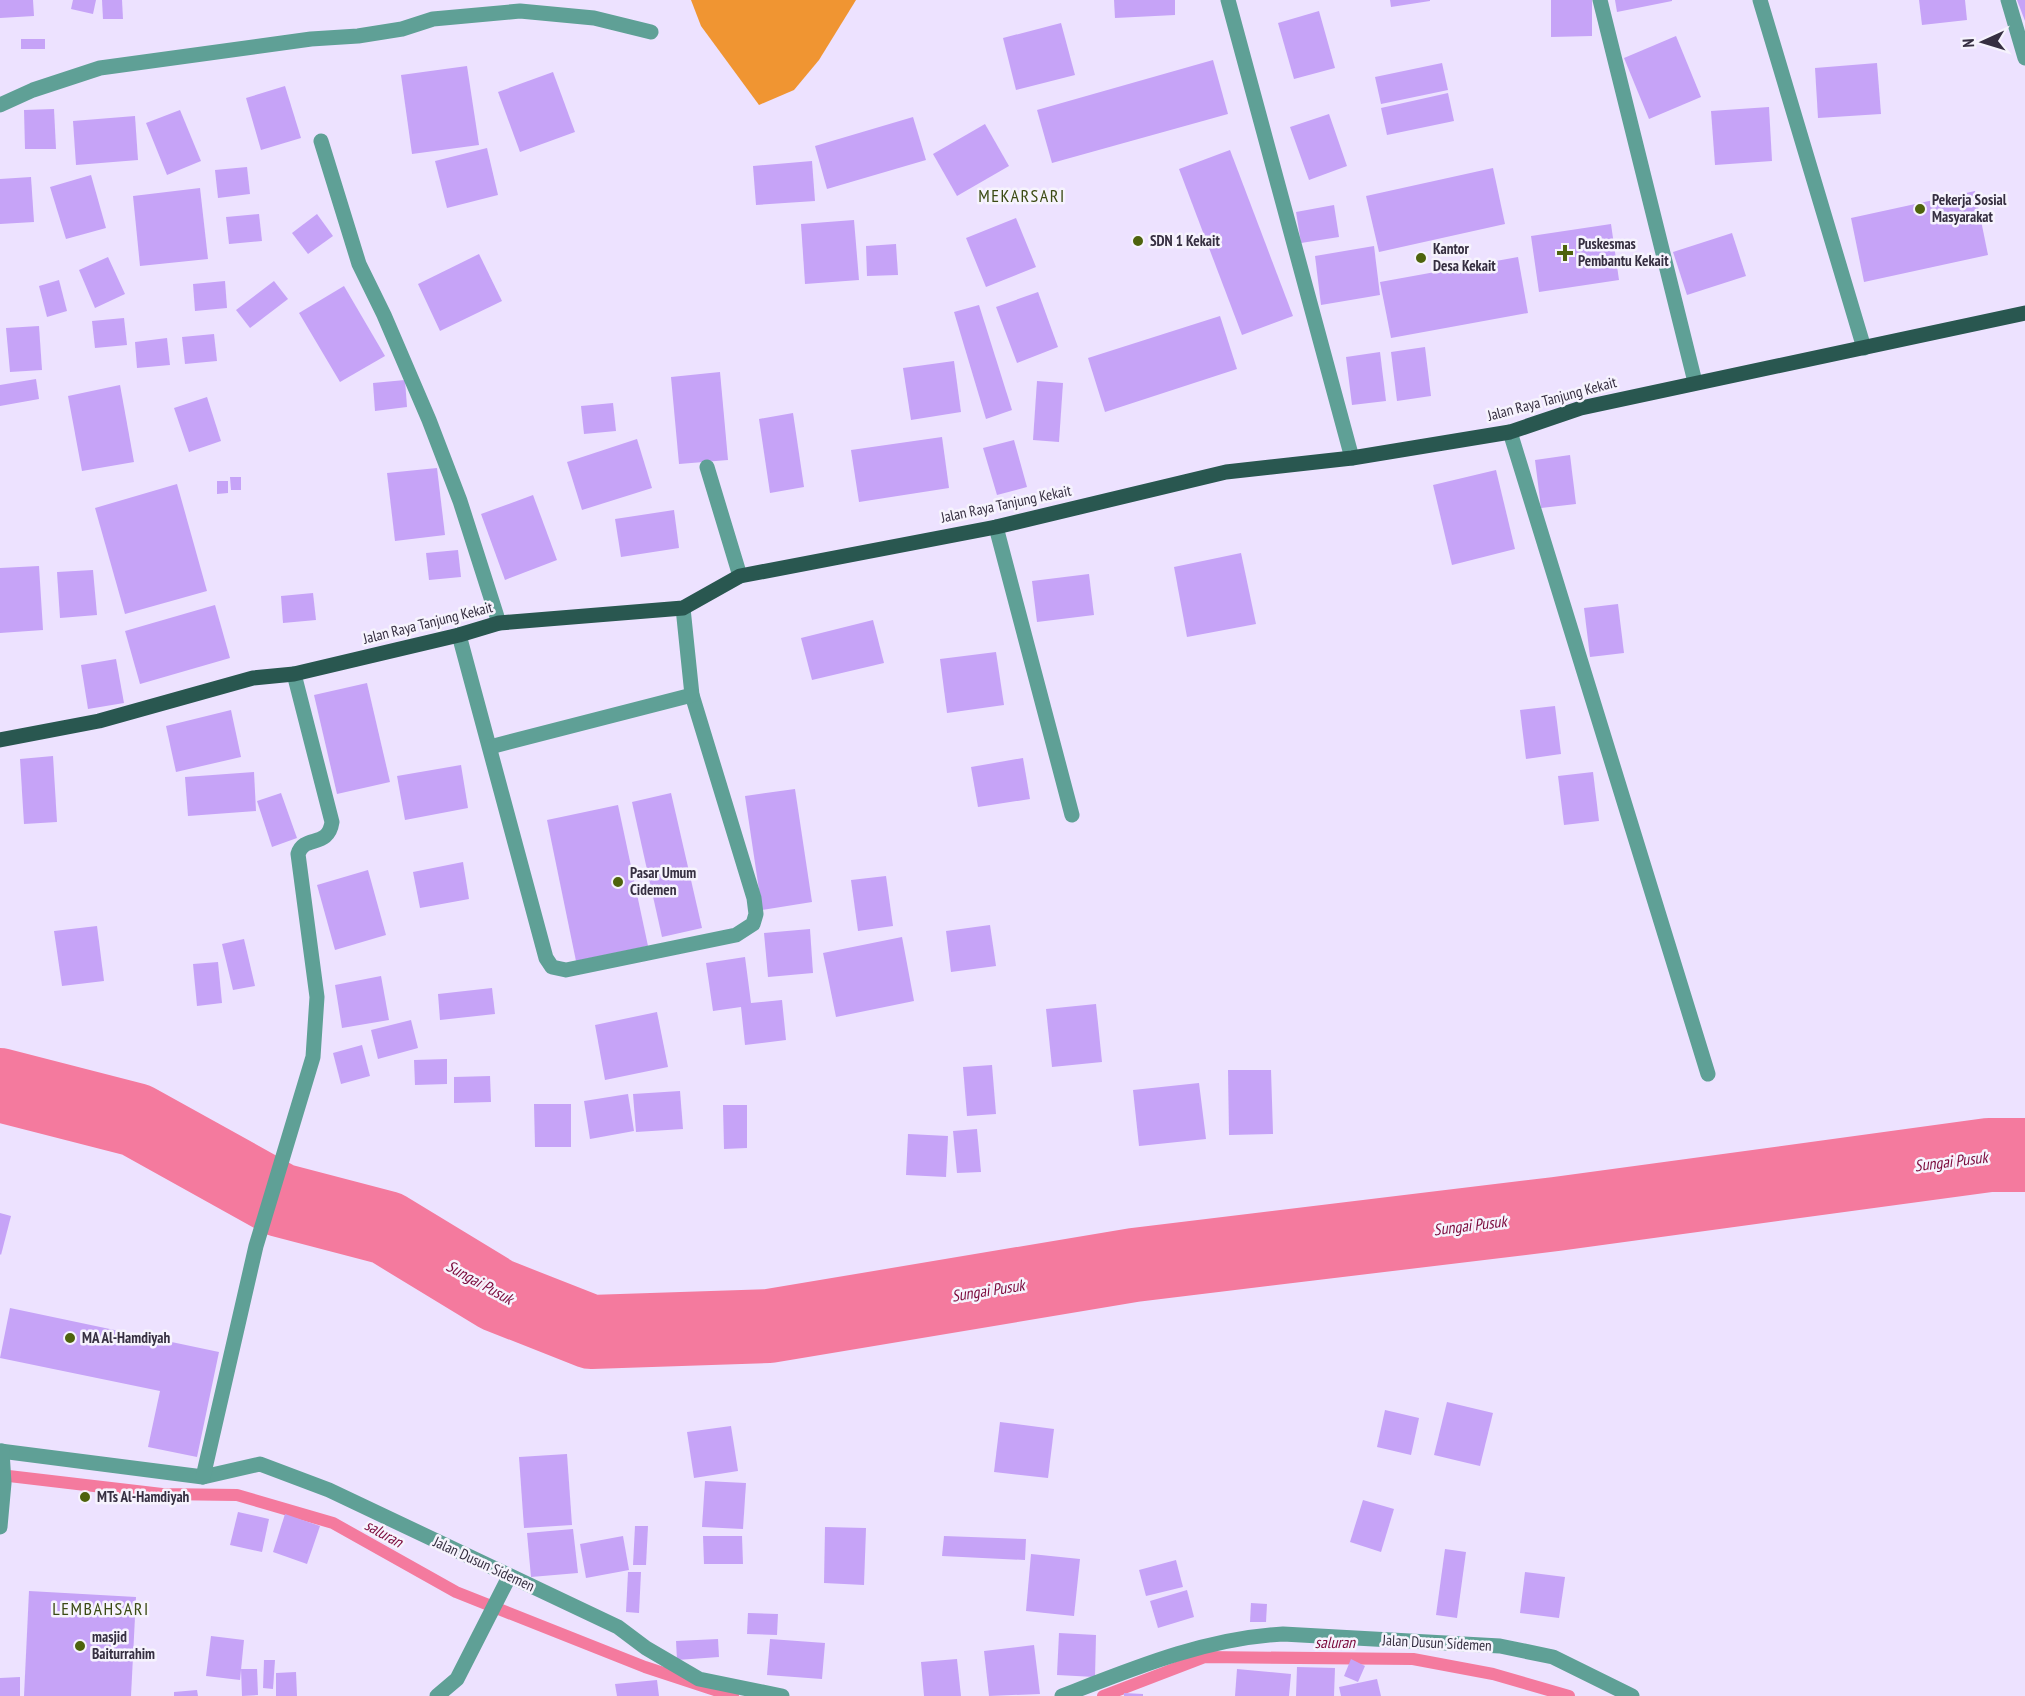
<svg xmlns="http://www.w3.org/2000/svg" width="2025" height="1696" viewBox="0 0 2025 1696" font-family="'PT Sans Narrow',sans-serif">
  <rect width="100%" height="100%" fill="#ede2ff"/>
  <polygon fill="#f09532" points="691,0 856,0 819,60 794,90 759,105 701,26"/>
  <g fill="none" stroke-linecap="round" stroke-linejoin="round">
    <g stroke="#f47a9e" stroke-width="12">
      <polyline points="0,1475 162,1494 237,1495 333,1523 456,1592 645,1667 733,1696"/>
      <polyline points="1103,1696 1205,1657 1413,1659 1493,1674 1569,1696"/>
    </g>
    <polyline stroke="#f47a9e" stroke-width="74" points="0,1085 136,1120 280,1200 387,1228 497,1295 591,1332 769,1326 1134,1265 1556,1214 1989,1155 2025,1155"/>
  </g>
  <g fill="#c6a3f7">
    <polygon points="0,0 33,0 34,16 0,18"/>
    <polygon points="73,0 96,0 93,14 71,9"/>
    <polygon points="102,0 122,0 123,19 103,19"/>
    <polygon points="1114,0 1175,0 1175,15 1115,18"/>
    <polygon points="1390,0 1430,0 1430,1 1391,7"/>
    <polygon points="1551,0 1592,0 1592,36 1551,37"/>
    <polygon points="1615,0 1672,0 1672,1 1617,12"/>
    <polygon points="1919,0 1965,0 1967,20 1922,25"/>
    <polygon points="2017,0 2025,0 2025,21"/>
    <polygon points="1319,11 1335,68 1294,79 1278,23"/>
    <polygon points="1061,23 1075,75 1016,90 1003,38"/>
    <polygon points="1676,36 1701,97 1649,119 1624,58"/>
    <rect x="21" y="39" width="24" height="10"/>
    <polygon points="1213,60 1228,114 1052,163 1037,110"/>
    <polygon points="1442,63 1448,90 1381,104 1375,77"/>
    <polygon points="1877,63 1881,114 1818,118 1815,68"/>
    <polygon points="467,66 479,145 412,154 401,75"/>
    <polygon points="553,72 575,132 520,152 498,92"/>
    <polygon points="285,86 301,138 261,150 246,98"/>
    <polygon points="1448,93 1454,121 1387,135 1381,108"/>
    <polygon points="1769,107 1772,161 1715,165 1711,111"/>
    <polygon points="54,109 56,149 25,149 24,110"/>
    <polygon points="180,110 201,161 167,175 146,123"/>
    <polygon points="1329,114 1347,166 1309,180 1290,127"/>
    <polygon points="135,116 138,160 76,165 73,121"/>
    <polygon points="913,117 926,160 827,189 815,146"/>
    <polygon points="985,124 1009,166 957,196 933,154"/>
    <polygon points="487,148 498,195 447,208 435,161"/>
    <polygon points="1230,150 1293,316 1242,335 1179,169"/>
    <polygon points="812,161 815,201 756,205 753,166"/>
    <polygon points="247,167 250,194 218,198 215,170"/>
    <polygon points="1493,168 1505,224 1379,252 1366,196"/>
    <polygon points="91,175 106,228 66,239 50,187"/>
    <polygon points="31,177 34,222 0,224 0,179"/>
    <polygon points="200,188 208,259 140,266 133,196"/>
    <polygon points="1975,191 1988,255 1864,282 1851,218"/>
    <polygon points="1334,205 1339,237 1301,243 1296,212"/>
    <polygon points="259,214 262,241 229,244 226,217"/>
    <polygon points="317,214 333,236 308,254 292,233"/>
    <polygon points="1016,218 1036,267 986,287 966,238"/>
    <polygon points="854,220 859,280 805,284 801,224"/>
    <polygon points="1611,224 1619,280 1539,292 1531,236"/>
    <polygon points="1732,233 1746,276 1687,295 1673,252"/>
    <polygon points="896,244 898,275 867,276 866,246"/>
    <polygon points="1374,246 1380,295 1321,305 1315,256"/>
    <polygon points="479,254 502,301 440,331 418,284"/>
    <polygon points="108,257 125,294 95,308 79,270"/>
    <polygon points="1518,257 1528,313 1391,338 1380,282"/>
    <polygon points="59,280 67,311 47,317 39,286"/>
    <polygon points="225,281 227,308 195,311 193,284"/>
    <polygon points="274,281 288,299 250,328 236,310"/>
    <polygon points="344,286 385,356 340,382 299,313"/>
    <polygon points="1038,292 1058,347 1017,363 996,307"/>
    <polygon points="979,305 1012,410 986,419 954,312"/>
    <polygon points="1220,316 1237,369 1105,412 1088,358"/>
    <polygon points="124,318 127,345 95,348 92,321"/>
    <polygon points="39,326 42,370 10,372 6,328"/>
    <polygon points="214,334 217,361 185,364 182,337"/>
    <polygon points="167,338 170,365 137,368 135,342"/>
    <polygon points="1425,347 1431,396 1397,401 1391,352"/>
    <polygon points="1380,352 1386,401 1352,405 1346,357"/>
    <polygon points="954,361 961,412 911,420 903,368"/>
    <polygon points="720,372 728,460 679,464 671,377"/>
    <polygon points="36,379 39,399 0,406 0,385"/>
    <polygon points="405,380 407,407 375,411 373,383"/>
    <polygon points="1037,381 1063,383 1059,442 1033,440"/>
    <polygon points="120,385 134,462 82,471 68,396"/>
    <polygon points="207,397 221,441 189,452 174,408"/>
    <polygon points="613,403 616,431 584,434 581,406"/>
    <polygon points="793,413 804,487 770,493 759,419"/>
    <polygon points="942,437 949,488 859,502 851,450"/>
    <polygon points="637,439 652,488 582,510 567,462"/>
    <polygon points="1014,440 1027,487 997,495 983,448"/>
    <polygon points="1570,455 1576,504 1541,508 1535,460"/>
    <polygon points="437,468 445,535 395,541 387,473"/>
    <polygon points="1496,470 1515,549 1452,565 1433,485"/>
    <polygon points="230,477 241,477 241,490 231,490"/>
    <polygon points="217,481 228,481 228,493 217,494"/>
    <polygon points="177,484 207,591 125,614 95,508"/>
    <polygon points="533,495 557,560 505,580 481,514"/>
    <polygon points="674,510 679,548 621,557 615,519"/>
    <polygon points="458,550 461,577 429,580 426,553"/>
    <polygon points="1241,553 1256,624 1187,637 1174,567"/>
    <polygon points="39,566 43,630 0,633 0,568"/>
    <polygon points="93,570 97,615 60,618 57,572"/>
    <polygon points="1089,574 1094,615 1037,622 1032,581"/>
    <polygon points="313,593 316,620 283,623 281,596"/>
    <polygon points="1618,604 1624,653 1590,657 1584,608"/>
    <polygon points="215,605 230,658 140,684 125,631"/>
    <polygon points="873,620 884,663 812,680 801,638"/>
    <polygon points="996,652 1004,705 947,713 940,659"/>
    <polygon points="116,659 124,703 88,709 81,665"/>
    <polygon points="367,683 390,782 337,794 314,695"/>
    <polygon points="1555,706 1561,754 1526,759 1520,710"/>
    <polygon points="231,710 241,757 176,772 166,726"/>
    <polygon points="53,756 57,822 24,824 20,759"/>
    <polygon points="1023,758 1030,799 978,807 971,767"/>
    <polygon points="461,765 468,808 405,820 397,776"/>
    <polygon points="254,772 256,811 188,816 185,777"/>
    <polygon points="1593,772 1599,821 1564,825 1558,776"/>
    <polygon points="795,789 812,902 762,910 745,796"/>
    <polygon points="281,793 297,838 272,847 257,801"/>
    <polygon points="671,793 702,928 662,937 632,802"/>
    <polygon points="618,805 648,946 576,961 547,820"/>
    <polygon points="463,862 469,899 420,908 413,872"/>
    <polygon points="368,870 386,935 335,950 317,885"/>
    <polygon points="886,876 893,926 858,931 851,880"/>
    <polygon points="990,925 996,966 951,972 946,931"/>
    <polygon points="97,926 104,981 62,986 54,931"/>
    <polygon points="810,929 813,973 768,977 764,933"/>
    <polygon points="902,937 914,1001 836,1017 823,953"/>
    <polygon points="244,939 255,986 233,990 222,944"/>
    <polygon points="745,957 751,1003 782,1000 786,1040 745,1045 741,1007 713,1011 706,963"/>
    <polygon points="218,962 222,1003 197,1006 193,964"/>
    <polygon points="381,976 389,1020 342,1028 335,985"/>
    <polygon points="492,988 495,1014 440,1020 438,994"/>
    <polygon points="1096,1004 1102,1062 1052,1067 1046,1009"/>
    <polygon points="657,1012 668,1067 605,1080 595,1025"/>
    <polygon points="411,1020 418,1048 378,1059 371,1030"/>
    <polygon points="362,1045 370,1076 341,1084 333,1053"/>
    <polygon points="447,1059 447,1084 415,1085 414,1060"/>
    <polygon points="992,1065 996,1114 967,1116 963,1067"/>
    <polygon points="1228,1070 1271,1070 1273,1134 1229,1135"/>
    <polygon points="490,1076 491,1102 454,1103 454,1077"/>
    <polygon points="1199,1083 1206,1139 1139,1146 1133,1090"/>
    <polygon points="680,1091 683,1129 636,1132 633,1094"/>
    <polygon points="628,1094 634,1131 590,1139 584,1101"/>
    <polygon points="534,1104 571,1104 571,1147 535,1147"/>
    <polygon points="723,1105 747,1105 747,1148 724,1149"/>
    <polygon points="977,1129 981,1172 957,1173 953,1131"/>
    <polygon points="908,1134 948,1136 946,1177 906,1175"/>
    <polygon points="0,1213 11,1216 1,1255 0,1254"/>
    <polygon points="10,1308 219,1352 197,1457 148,1447 160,1391 0,1358"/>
    <polygon points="1447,1402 1493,1413 1480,1466 1434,1455"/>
    <polygon points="1385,1410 1419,1418 1411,1455 1377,1447"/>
    <polygon points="1000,1422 1054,1429 1048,1478 994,1472"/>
    <polygon points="731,1426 738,1471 694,1478 687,1432"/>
    <polygon points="567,1454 572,1525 524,1528 519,1457"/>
    <polygon points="705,1481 746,1483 743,1529 702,1527"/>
    <polygon points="1363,1500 1394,1509 1381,1552 1350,1542"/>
    <polygon points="238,1512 269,1519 262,1552 230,1545"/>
    <polygon points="285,1514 320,1526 307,1564 273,1552"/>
    <polygon points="635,1526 648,1526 646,1565 633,1565"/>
    <polygon points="825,1527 866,1528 864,1585 824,1583"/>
    <polygon points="573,1529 578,1573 531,1577 527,1533"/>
    <polygon points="623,1536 629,1570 586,1578 580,1544"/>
    <polygon points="703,1536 742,1536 743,1564 704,1564"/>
    <polygon points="944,1536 1026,1539 1025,1560 942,1556"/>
    <polygon points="1445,1549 1466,1552 1457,1618 1436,1615"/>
    <polygon points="1031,1554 1080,1559 1074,1616 1026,1611"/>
    <polygon points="1176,1560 1183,1587 1146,1596 1139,1570"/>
    <polygon points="628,1572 641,1572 639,1613 626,1612"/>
    <polygon points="1525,1572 1565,1577 1559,1618 1520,1613"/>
    <polygon points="1187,1590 1194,1617 1158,1628 1150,1601"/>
    <polygon points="29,1591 136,1597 131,1696 24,1696"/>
    <polygon points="1251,1603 1267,1604 1266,1622 1250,1622"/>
    <polygon points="748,1613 778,1614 777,1635 747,1634"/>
    <polygon points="1059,1633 1096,1635 1095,1677 1057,1675"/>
    <polygon points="211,1636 244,1640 240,1680 206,1676"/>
    <polygon points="718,1639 719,1657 677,1660 676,1641"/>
    <polygon points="770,1639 825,1643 822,1679 767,1675"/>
    <polygon points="1034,1645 1040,1694 989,1696 984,1651"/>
    <polygon points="957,1659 961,1696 924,1696 921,1662"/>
    <polygon points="1351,1659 1365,1666 1358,1682 1344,1676"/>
    <polygon points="264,1660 275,1660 273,1689 263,1688"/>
    <polygon points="1297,1667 1335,1668 1334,1696 1296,1696"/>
    <polygon points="241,1669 257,1669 258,1695 242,1696"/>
    <polygon points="1237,1669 1291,1674 1289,1696 1235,1696"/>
    <polygon points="296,1672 297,1696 276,1696 276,1673"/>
    <polygon points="20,1677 20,1696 0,1696 0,1678"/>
    <polygon points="1377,1679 1381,1696 1341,1696 1339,1687"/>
    <polygon points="657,1680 659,1696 617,1696 615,1684"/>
    <polygon points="197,1690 198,1696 174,1696 174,1692"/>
    <polygon points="1124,1693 1143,1694 1143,1696 1124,1696"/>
  </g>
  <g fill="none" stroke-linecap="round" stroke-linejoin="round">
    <g stroke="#5fa096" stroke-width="15">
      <polyline points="1228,0 1352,458"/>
      <polyline points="1600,0 1695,382"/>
      <polyline points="1760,0 1864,348"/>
      <polyline points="2008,0 2025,58"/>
      <polyline points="0,105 33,90 100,68 311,39 358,36 402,29 433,19 520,11 594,18 651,32"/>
      <polyline points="321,141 359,264 384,315 429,420 460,501 499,623"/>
      <polyline points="1510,432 1708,1074"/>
      <polyline points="707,467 740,576"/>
      <polyline points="996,527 1072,815"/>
      <polyline points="459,635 546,958 552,967 566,970 736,935 753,924 756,914 754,898 692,695 683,608"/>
      <polyline points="490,747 692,695"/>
      <polyline points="0,1451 203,1477 260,1464 329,1490 618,1627 646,1648 699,1679 782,1696"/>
      <path d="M203 1477 256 1246 313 1057 317 997 298 854C304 834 328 849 332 822L294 674"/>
      <polyline points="0,1527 4,1483 2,1451"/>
      <polyline points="437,1696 457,1679 509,1577"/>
      <path d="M1062 1696C1134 1668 1206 1638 1283 1634L1500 1646 1553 1657 1632 1696"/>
    </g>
    <polyline stroke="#295750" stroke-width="15" points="0,740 99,721 253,678 294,674 459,635 499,623 683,608 740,576 996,527 1226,472 1352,458 1510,432 1581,408 2025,313"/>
  </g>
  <g fill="#4e630d" stroke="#f6f3fd" stroke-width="2">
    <circle cx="1920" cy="209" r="6"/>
    <circle cx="1138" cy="241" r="6"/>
    <path d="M1562 244h6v6h6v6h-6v6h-6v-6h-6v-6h6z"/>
    <circle cx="1421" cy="258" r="6"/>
    <circle cx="618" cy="882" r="6"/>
    <circle cx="70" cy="1338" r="6"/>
    <circle cx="85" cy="1497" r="6"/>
    <circle cx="80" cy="1646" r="6"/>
  </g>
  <g text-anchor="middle" stroke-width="5" stroke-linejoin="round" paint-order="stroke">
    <g font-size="15" font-weight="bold" fill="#362f41" stroke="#f6f3fd" text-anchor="start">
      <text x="1932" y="205">Pekerja Sosial<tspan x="1932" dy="17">Masyarakat</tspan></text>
      <text x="1150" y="246">SDN 1 Kekait</text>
      <text x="1578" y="249">Puskesmas<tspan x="1578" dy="17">Pembantu Kekait</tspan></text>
      <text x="1433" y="254">Kantor<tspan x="1433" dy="17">Desa Kekait</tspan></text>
      <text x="630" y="878">Pasar Umum<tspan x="630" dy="17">Cidemen</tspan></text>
      <text x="82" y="1343">MA Al-Hamdiyah</text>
      <text x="97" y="1502">MTs Al-Hamdiyah</text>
      <text x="92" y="1642">masjid<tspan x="92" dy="17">Baiturrahim</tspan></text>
    </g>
    <g font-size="15" fill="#362f41" stroke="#f6f3fd">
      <text transform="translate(1552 399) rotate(-15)" y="5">Jalan Raya Tanjung Kekait</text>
      <text transform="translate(1006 504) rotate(-12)" y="5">Jalan Raya Tanjung Kekait</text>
      <text transform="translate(428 623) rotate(-14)" y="5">Jalan Raya Tanjung Kekait</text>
      <text transform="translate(484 1564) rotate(25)" y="5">Jalan Dusun Sidemen</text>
      <text transform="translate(1437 1643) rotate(3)" y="5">Jalan Dusun Sidemen</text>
    </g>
    <g font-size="16" font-style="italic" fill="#7b093b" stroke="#f6f3fd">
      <text transform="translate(1951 1161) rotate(-7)" y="6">Sungai Pusuk</text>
      <text transform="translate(1470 1225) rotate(-7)" y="6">Sungai Pusuk</text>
      <text transform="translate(480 1282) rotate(29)" y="6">Sungai Pusuk</text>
      <text transform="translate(988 1290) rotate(-9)" y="6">Sungai Pusuk</text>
      <text transform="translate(384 1533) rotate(29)" y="6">saluran</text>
      <text x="1335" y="1648">saluran</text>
    </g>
    <g font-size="18" letter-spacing="1.5" fill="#3b4a13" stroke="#f6f3fd">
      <text x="1022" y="202">MEKARSARI</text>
      <text x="101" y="1615">LEMBAHSARI</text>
    </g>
  </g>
  <g transform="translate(1983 42) rotate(266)" stroke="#f6f3fd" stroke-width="4.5" paint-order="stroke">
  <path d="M0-4.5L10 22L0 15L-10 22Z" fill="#362f41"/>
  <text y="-9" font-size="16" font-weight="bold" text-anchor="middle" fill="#362f41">N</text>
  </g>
</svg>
